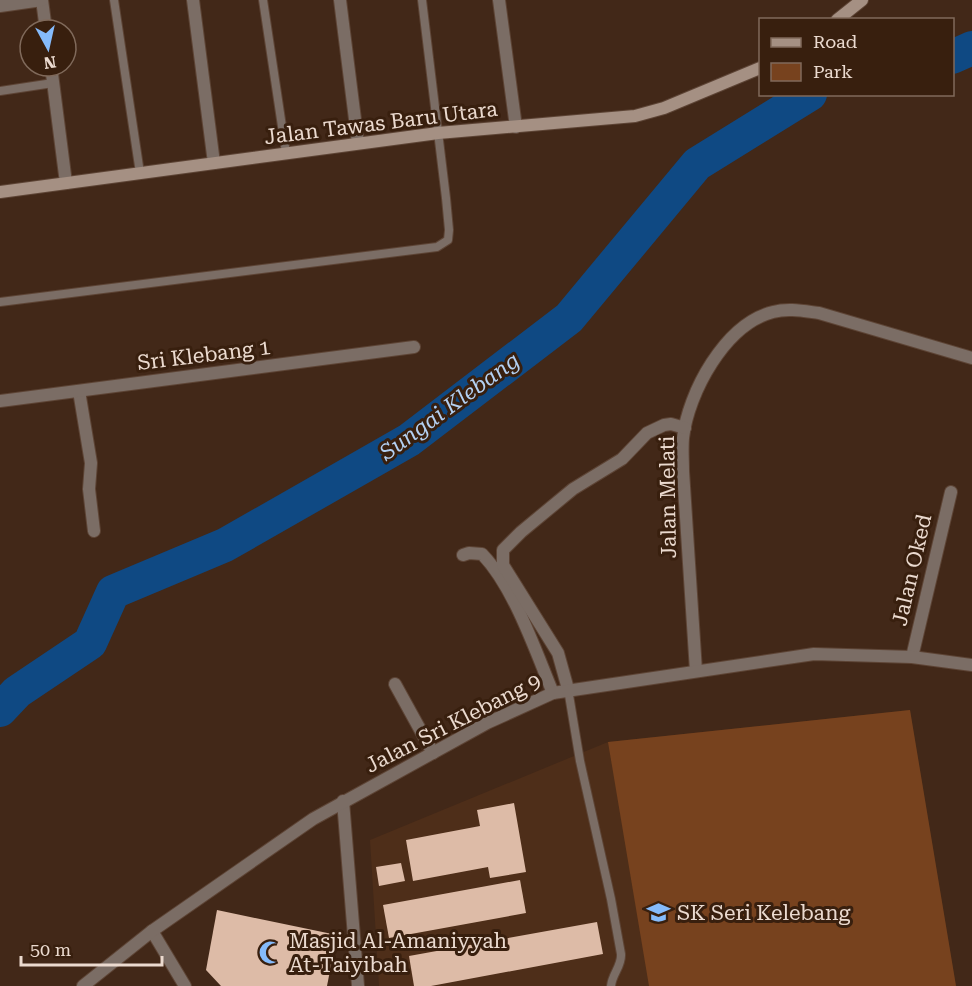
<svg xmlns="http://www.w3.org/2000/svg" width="972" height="986" viewBox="0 0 972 986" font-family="'Roboto Serif',serif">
  <rect width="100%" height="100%" fill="#422818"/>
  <polygon fill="#4e2e19" points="910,710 956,986 379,986 370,840 608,742"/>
  <polygon fill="#77421e" points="910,710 956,986 649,986 608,742"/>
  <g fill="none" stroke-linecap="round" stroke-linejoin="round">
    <g stroke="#0f4983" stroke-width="34">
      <polyline points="952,57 972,48"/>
      <polyline points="0,710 17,692 90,643 113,592 225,545 409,440 569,318 697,164 810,94"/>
    </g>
  </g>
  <g fill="#ddbba7">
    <polygon points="514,803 526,872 490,878 488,867 413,881 406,840 480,826 477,810"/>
    <polygon points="401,863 405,881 379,886 376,867"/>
    <polygon points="520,880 526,913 389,938 383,905"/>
    <polygon points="217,910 337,935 327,986 221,986 206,970"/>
    <polygon points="597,922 603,954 431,986 414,986 409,956"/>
  </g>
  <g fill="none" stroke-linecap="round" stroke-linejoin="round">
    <defs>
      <g id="lane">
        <polyline points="114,0 140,173"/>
        <polyline points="263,0 286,153"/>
        <polyline points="0,91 53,83"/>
        <polyline points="0,302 437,247 448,240 449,230 446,198 422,0"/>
        <path d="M568 689 580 761 611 899 621 954C622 966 612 974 611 986"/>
      </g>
      <g id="street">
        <polyline points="42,0 46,30"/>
        <polyline points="193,0 214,163"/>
        <polyline points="340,0 358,143"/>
        <polyline points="499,0 516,127"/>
        <polyline points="0,6 42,0"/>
        <polyline points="51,66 66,183"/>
        <polyline points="79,391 91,463 89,489 94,531"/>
        <polyline points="0,401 414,347"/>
        <path d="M463 555 469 553 482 554C514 587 535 650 553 693"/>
        <polyline points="912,657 951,492"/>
        <path d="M696 671 683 471C683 460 682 449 683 438 688 393 725 324 773 312 788 308 803 311 819 313L972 358"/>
        <polyline points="395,684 433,753"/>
        <polyline points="568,689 558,653 503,565 503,550 521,532 573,489 622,459 647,433 664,425 671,424 685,428"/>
        <polyline points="343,801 358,986"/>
        <polyline points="152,931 185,986"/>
        <polyline points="83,986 152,931 313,819 487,723 553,693 814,654 912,657 972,665"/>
      </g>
      <g id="secondary">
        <polyline points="837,20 862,0"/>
        <polyline points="0,192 438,133 635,116 664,108 760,68"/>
      </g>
    </defs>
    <use href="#lane" stroke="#5d4435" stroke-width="10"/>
    <use href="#street" stroke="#5d4435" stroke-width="14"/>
    <use href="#secondary" stroke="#5d4435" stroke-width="14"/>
    <use href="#lane" stroke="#7b6d65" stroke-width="8"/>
    <use href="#street" stroke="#7b6d65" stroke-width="12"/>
    <use href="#secondary" stroke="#a59083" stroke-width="12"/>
  </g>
  <defs>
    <symbol id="school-bare" viewBox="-9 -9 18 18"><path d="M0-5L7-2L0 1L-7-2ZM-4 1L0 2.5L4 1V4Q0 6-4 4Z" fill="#85bbfb" stroke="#381f0e" stroke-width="2.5" paint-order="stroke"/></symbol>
    <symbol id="mosque-bare" viewBox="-9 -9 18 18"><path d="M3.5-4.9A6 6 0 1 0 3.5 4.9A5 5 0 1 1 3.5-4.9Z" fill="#85bbfb" stroke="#381f0e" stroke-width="2.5" paint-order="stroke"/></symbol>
  </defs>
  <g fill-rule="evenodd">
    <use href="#school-bare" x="642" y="896" width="33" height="33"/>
    <use href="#mosque-bare" x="254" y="936" width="33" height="33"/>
  </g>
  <g text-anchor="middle" stroke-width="6" stroke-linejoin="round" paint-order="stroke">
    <g font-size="21" fill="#ebdacf" stroke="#381f0e">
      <text transform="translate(381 123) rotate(-7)" y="7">Jalan Tawas Baru Utara</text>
      <text transform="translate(204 355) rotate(-7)" y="7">Sri Klebang 1</text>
      <text transform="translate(668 497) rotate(-91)" y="7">Jalan Melati</text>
      <text transform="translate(912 570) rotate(-77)" y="7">Jalan Oked</text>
      <text transform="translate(453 723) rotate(-27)" y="7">Jalan Sri Klebang 9</text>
    </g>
    <g font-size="21" fill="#ebdacf" stroke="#381f0e" text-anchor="start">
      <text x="677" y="920">SK Seri Kelebang</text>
      <text x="289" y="948">Masjid Al-Amaniyyah<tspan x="289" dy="24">At-Taiyibah</tspan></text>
    </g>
    <g font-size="22" font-style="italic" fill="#b3d0f2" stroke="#381f0e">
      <text transform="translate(449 406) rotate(-36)" y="8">Sungai Klebang</text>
    </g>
  </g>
  <rect x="759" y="18" width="195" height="78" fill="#381f0e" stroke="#806a5b" stroke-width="1.5"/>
  <rect x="771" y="38" width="30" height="9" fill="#a59083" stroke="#806a5b" stroke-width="1.5"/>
  <text x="813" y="48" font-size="18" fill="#ebdacf">Road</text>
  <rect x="771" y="63" width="30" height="18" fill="#77421e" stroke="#806a5b" stroke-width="1.5"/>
  <text x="813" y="78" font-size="18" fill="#ebdacf">Park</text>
  <g transform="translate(48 48) rotate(172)"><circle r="28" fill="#381f0e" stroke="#806a5b" stroke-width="1.5"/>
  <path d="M0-4.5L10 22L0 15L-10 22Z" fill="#85bbfb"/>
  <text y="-9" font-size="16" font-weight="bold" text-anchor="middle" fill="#ebdacf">N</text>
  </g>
  <path d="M21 956v9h141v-9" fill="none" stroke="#ebdacf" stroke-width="3"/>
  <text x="30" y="956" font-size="18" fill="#ebdacf" stroke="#381f0e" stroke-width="4.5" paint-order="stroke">50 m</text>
</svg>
